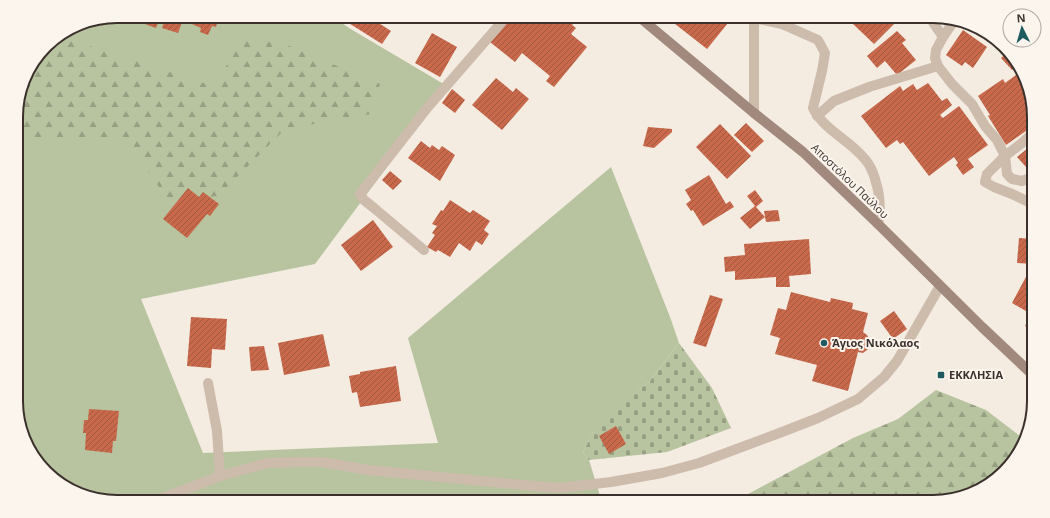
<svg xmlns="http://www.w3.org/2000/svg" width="1050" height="518" viewBox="0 0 1050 518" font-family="'Open Sans',sans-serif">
  <defs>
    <pattern id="forest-firs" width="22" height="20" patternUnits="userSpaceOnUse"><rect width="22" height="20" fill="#b8c4a0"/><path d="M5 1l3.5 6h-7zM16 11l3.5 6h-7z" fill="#97a083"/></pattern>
    <pattern id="cemetery-stones" width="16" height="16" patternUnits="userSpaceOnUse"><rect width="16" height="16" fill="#b8c4a0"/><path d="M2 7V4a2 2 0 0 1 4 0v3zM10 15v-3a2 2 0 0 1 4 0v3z" fill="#97a083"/></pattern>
    <pattern id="building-hatch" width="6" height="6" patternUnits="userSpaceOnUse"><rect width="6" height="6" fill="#c8694b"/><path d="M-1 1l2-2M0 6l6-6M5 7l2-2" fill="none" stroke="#a4573f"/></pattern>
  </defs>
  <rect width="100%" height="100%" fill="#f4ebe1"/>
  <polygon fill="#b8c4a0" points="117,16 332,16 349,28 447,86 315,264 141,299 203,453 438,443 408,338 611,167 670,317 679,343 650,381 597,424 583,453 589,460 602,502 117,502 73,492 37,462 17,414 16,111 26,73 50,41 79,24"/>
  <g fill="url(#forest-firs)">
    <polygon points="59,36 213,86 244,39 282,43 380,84 371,114 285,129 218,196 168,200 125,139 57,138 16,143 16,111 26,73 50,41"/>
    <polygon points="936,390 986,410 1025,440 1024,445 989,485 939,502 733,502 853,438 898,419"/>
  </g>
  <polygon fill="url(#cemetery-stones)" points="679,343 712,388 731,428 667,452 589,460 583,453 597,423 650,381"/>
  <g fill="url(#building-hatch)">
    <polygon points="128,16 161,16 156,28 128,18"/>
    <polygon points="166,16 184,17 178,33 162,28"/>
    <polygon points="187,16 216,16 215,19 218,20 216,27 212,26 208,35 200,32 201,28 185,21"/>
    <polygon points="351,16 372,16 371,18 391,31 382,44 347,22"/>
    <polygon points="511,16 550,16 553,19 555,16 580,16 572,25 576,28 571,34 587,47 554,87 546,81 550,76 522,53 515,62 490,42"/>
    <polygon points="673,16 719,16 728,23 707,49 670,20"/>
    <polygon points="784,16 796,16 794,21"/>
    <polygon points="861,16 902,16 874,44 853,24"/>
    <polygon points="963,30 987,47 973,68 965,62 962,66 946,55"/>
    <polygon points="897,31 906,40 902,43 916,60 897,75 885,61 877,68 867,56"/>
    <polygon points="432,33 457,47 440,77 415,63"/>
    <polygon points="1008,52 1013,56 1017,66 1012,70 1001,58"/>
    <polygon points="1016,75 1022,84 1024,83 1033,104 1033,126 1006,145 988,116 990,115 978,96 1003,79 1005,83"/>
    <polygon points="496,78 513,92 516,88 529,99 502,130 472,105"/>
    <polygon points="928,83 942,101 947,98 952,105 940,115 943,118 959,106 988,145 968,159 974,167 963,175 956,165 958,163 954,157 929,176 903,142 900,144 897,140 886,148 861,116 900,86 903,91 913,84 917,90"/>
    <polygon points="452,89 465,100 455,113 442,103"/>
    <polygon points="746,123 764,141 752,152 734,135"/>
    <polygon points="720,124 751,156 727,179 696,147"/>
    <polygon points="648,127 672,129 672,132 654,148 643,146"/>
    <polygon points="421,141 430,148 432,145 439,150 442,146 455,155 440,181 408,158"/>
    <polygon points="1033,144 1033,161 1026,167 1017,157"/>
    <polygon points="390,171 402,181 393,190 382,180"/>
    <polygon points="709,175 726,204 730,201 734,207 703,226 693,210 691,211 686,204 691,200 685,190"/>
    <polygon points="188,188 199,197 203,192 219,204 210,216 207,214 187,238 163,219"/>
    <polygon points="755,190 763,201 756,207 765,217 750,229 740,218 755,206 747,196"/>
    <polygon points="450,200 470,213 473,210 490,221 484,230 489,234 482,245 476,241 470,251 459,243 450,257 438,250 436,252 427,247 435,235 432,233 437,226 432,224 441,210 443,211"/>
    <polygon points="778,210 780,221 766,222 764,211"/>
    <polygon points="373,220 393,247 361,271 341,245"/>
    <polygon points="1019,238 1034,239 1034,264 1017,263"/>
    <polygon points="809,239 811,274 789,276 790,287 776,287 776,277 735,280 735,271 725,272 724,257 745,255 744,244"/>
    <polygon points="1028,273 1034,276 1034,331 1025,326 1031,314 1012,303"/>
    <polygon points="791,292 830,302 831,298 853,303 852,309 868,313 863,332 867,335 870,340 870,346 867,350 863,353 858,352 848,391 812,381 817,365 775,354 780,338 770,335 778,308 786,310"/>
    <polygon points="710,295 723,299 706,347 693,343"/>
    <polygon points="894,311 907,329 893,339 880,321"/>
    <polygon points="191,317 227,319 225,350 212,349 211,368 187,366"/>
    <polygon points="323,334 330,366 284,375 278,343"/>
    <polygon points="264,346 269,370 251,371 249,347"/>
    <polygon points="396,366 401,401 360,407 357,392 352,393 349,376 360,374 360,372"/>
    <polygon points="89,409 119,411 116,441 113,441 112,453 85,450 86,433 83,433 84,420 88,420"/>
    <polygon points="616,426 626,444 609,454 599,436"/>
  </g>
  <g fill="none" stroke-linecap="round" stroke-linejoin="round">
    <g stroke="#cdbbac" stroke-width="10">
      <polyline points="752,16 754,18 754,113"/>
      <polyline points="932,16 930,18 943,37"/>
      <path d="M754 18 782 24 818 40 825 53 822 71 813 108C824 130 848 139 863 157 872 166 875 178 878 190 880 201 881 213 878 224"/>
      <polyline points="954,21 943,37 936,50 935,58 938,66 952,84 972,104 985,126 997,140 1005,156 1007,174 1012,179 1022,181 1033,177"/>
      <polyline points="817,116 834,101 869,87 938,66"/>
      <polyline points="1033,133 1022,143 1005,156 987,174 985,182 994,187 1012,194 1033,204"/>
      <polyline points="424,250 374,208 364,200 360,194 428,107 507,16"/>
      <polyline points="208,383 217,431 220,476"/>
      <polyline points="115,501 160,499 220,476 268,463 295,462 322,462 368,470 523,485 560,488 611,482 662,473 699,463 782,432 818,418 858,399 884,377 897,361 940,286"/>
    </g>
    <polyline stroke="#a18a7d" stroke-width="10" points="638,16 754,113 803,152 878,224 982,327 1034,376"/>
  </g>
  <g fill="#1f5a5e" stroke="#fbf5ee" stroke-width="1.5">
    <circle cx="824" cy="343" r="4"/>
    <rect x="937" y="371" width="8" height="8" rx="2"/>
  </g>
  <g text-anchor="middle" stroke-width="4" stroke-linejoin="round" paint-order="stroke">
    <g font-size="11" fill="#3b302b" stroke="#fbf5ee">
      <text transform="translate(850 181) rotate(44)" y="4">Αποστόλου Παύλου</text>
    </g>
    <g font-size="11" font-weight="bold" fill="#3b302b" stroke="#fbf5ee" text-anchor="start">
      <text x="832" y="347">Άγιος Νικόλαος</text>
      <text x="949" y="379">ΕΚΚΛΗΣΙΑ</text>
    </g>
  </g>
  <path d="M0 0H1050V518H0ZM117 23H933A94 94 0 0 1 1027 117V401A94 94 0 0 1 933 495H117A94 94 0 0 1 23 401V117A94 94 0 0 1 117 23Z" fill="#fbf5ee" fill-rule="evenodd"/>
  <path fill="none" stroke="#3b302b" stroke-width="2" d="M117 23H933A94 94 0 0 1 1027 117V401A94 94 0 0 1 933 495H117A94 94 0 0 1 23 401V117A94 94 0 0 1 117 23Z"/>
  <g transform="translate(1022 28) rotate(355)"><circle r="19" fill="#fbf5ee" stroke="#aea6a0"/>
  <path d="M0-3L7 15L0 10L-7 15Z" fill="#1f5a5e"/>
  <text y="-6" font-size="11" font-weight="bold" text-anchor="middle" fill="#3b302b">N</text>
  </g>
</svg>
